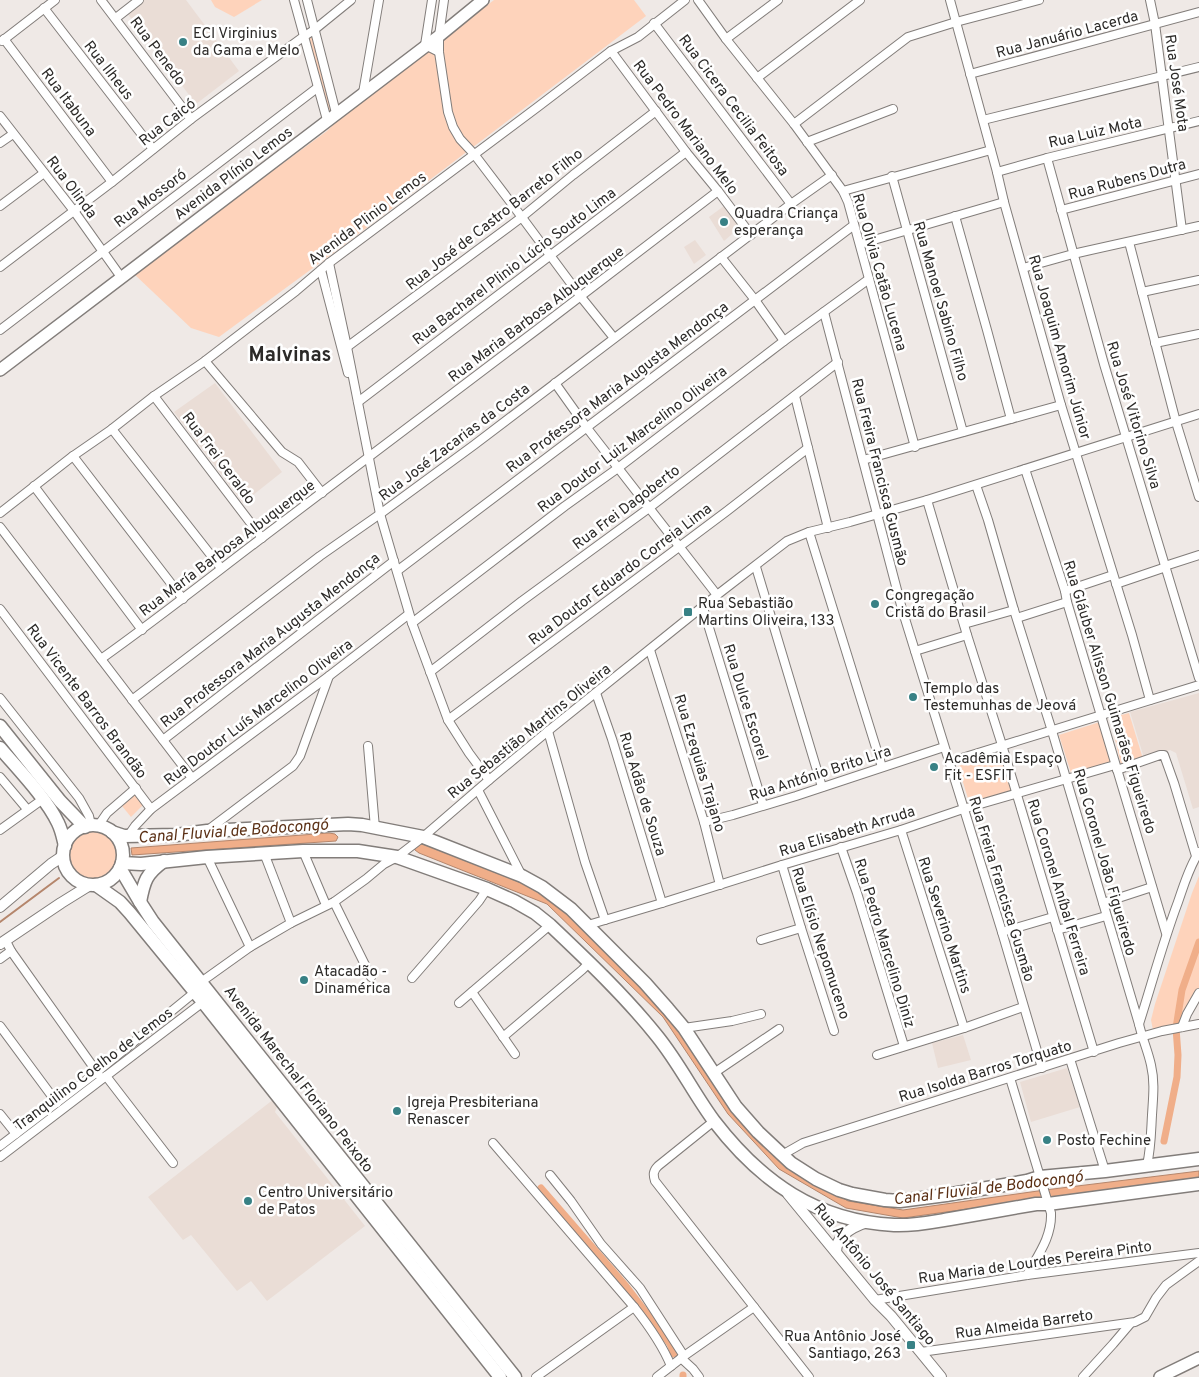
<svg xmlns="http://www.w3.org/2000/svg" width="1199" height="1377" viewBox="0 0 1199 1377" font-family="Overpass,sans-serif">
  <rect width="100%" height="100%" fill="#efe9e6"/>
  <g fill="#eaddd6">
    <polygon points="144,0 186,0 239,71 196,104 127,13"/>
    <polygon points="724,206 740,227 724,241 709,217"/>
    <polygon points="695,240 706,255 694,264 684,247"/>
    <polygon points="215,383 282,472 243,503 174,412"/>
    <polygon points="1199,693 1199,807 1193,809 1176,753 1170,750 1144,758 1130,712"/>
    <polygon points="963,1035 971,1060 938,1068 932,1043"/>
    <polygon points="1067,1068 1080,1107 1031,1122 1020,1082"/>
    <polygon points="274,1099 278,1104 275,1112 365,1226 267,1301 251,1281 237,1291 191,1235 183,1240 148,1197"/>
  </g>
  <g fill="#fed3bb">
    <polygon points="211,0 262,0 234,17 215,7"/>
    <polygon points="494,0 634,0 646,16 332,254 219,337 191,328 133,273 327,131 344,114"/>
    <polygon points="313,33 333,109 327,111 306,39"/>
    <polygon points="1129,713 1143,759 1121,765 1110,718"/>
    <polygon points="1103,721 1116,762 1071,773 1059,735"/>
    <polygon points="1004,753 1015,791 970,805 958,766"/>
    <polygon points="135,795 143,805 131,817 122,806"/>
    <circle cx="94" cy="855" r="28"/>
    <polygon points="1199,876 1199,989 1190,999 1183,1022 1153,1030 1151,1020 1155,1004 1192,893"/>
  </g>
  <g fill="#f0ae89" stroke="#b5866c">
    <polygon points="329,833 335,834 338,837 336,841 132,855 131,848"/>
    <polygon points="418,843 430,846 549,894 667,1010 782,1162 848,1201 903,1210 1045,1190 1199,1171 1199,1180 1046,1198 903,1218 846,1208 779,1169 728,1114 663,1017 547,904 419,853 415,850 413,846"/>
  </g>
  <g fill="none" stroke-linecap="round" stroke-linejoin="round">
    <polyline stroke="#b5866c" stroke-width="2" points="0,922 59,878"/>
    <g stroke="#f0ae89" stroke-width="7">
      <polyline points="1164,1141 1177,1077 1178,1055 1176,1028 1182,990 1199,942"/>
      <polyline points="541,1188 626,1286 670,1344 674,1354"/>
      <polyline points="683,1375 683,1377"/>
    </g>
    <defs>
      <g id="minor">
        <polyline points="101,0 191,119"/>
        <polyline points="294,0 327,120"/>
        <polyline points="307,0 336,113"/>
        <polyline points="432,0 425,45 439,52"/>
        <polyline points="444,0 439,36 439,52 448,112 453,127 460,139 474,154 512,204 581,297 614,338"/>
        <polyline points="698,0 726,39 794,124 843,191 848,202 915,447"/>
        <polyline points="950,0 997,172 1004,202 1061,405 1132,635 1150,700"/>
        <polyline points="1150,0 1155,24 1182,230"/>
        <polyline points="44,8 153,149"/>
        <polyline points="116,18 139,0"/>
        <polyline points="654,23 791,204"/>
        <polyline points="4,39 112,182"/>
        <polyline points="726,39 778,0"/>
        <polyline points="2,41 55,0"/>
        <polyline points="611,51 638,37 685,0"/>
        <polyline points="970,74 1199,12"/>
        <polyline points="757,78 860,0"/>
        <polyline points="363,93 379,0"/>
        <polyline points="0,116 74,211 121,277"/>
        <polyline points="983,120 1199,67"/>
        <polyline points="794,124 908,37 956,22 1039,0"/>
        <polyline points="807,142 893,109"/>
        <polyline points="0,143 13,134"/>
        <polyline points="1047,158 1104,364 1199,678"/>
        <polyline points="997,172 1047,158 1199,121"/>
        <polyline points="892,176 963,432"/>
        <polyline points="843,191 991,150"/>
        <polyline points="0,206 44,173"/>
        <polyline points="1061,210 1199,174"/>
        <polyline points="955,216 987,330 1011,419"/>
        <polyline points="1129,242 1176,422 1199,497"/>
        <polyline points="860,244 1004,202"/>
        <polyline points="721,257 755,300 784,341"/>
        <polyline points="329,263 347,347 380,514 412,623 448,720 469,753 489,780"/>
        <polyline points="0,267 112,182 191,119 303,37 314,30 351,0"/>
        <polyline points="1023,268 1073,254 1199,226"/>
        <polyline points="321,270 348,373"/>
        <polyline points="1142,292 1199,280"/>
        <polyline points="824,312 902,609 1002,932 1042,1068"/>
        <polyline points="0,330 317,88"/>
        <polyline points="1155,343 1199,334"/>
        <polyline points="347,347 522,217 573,175 656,111"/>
        <polyline points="205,361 282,452 298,462 322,493"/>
        <polyline points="555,383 587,428 717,595"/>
        <polyline points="154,396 262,538"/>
        <polyline points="795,396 828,528"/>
        <polyline points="358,402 686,152"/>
        <polyline points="112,429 221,568"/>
        <polyline points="73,456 183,599"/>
        <polyline points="863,460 1061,405"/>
        <polyline points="1025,469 1065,591 1067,602 1166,933"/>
        <path d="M976 485 988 520 1014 610 1052 731 1139 1024C1142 1038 1148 1051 1151 1065 1155 1082 1153 1098 1152 1115 1151 1132 1151 1148 1147 1165"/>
        <polyline points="34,486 142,630"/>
        <polyline points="927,500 967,635 1002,745 1094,1052"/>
        <polyline points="0,513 73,456 112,429 154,396 205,361 296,291 329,263 539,106 611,51 686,152 718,191 751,235"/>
        <polyline points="0,527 192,778"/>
        <polyline points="809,532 882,767"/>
        <polyline points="1165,566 1199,555"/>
        <polyline points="756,567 822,787"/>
        <polyline points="397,571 854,225"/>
        <polyline points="1116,584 1166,567"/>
        <polyline points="1065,591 1113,575"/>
        <polyline points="703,608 763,805"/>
        <polyline points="0,609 151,809"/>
        <polyline points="1017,618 1067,602"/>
        <polyline points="412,623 565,506 618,468 784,341 869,279"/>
        <polyline points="964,624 1014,610"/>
        <polyline points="650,650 704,822 720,885"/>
        <polyline points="915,651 967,635"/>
        <path d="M101 659C156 620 209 578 263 537 415 423 567 307 718 191"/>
        <polyline points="430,672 522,601 649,508 838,362"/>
        <polyline points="596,693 612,739 662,903"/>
        <polyline points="0,698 79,798 89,816 91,825"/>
        <polyline points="132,700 320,556 380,514 474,445 791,204 832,175"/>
        <polyline points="448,720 727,511 808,448"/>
        <polyline points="548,731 585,862 605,920"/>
        <polyline points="163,740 394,561"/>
        <polyline points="368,746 375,828"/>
        <polyline points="949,762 1199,685"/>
        <polyline points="1117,770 1160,755 1164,755 1174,783 1196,856"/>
        <polyline points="0,777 27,809"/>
        <polyline points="478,790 522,876"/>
        <polyline points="704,822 733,815 796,796 944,747"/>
        <polyline points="98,826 107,813 136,788"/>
        <polyline points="0,830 43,799"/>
        <polyline points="208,830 293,766 300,756 329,676"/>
        <polyline points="901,830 964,1028"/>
        <polyline points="128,836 135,826 151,809 329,676 409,614"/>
        <polyline points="841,847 857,893 904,1046"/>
        <polyline points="303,851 326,905"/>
        <polyline points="264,853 291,923"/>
        <polyline points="207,857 250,947"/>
        <polyline points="782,865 801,928 834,1031"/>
        <polyline points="334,902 371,977"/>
        <polyline points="1103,903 1152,887"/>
        <polyline points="588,925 662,903 782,865 901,830 963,809 1115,765"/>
        <polyline points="1057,930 1106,916"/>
        <polyline points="1002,932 1053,917"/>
        <polyline points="761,940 801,928"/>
        <polyline points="6,941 11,951 99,1075"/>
        <polyline points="0,959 11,951"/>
        <polyline points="412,978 479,901 487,889"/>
        <polyline points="201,982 250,947 291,923 334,902 366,879 384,864 397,857 423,837 489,780 548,731 717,595 787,541 809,532 850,522 927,500 1199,414"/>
        <polyline points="472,992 515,1054"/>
        <polyline points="459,1003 550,925"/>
        <path d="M1139 1024C1152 983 1163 942 1178 902 1184 885 1189 867 1199 852"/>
        <polyline points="0,1026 57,1103"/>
        <polyline points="1182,1027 1187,1014 1199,993"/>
        <polyline points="684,1028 732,1021 761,1014"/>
        <polyline points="503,1037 582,970 589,963"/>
        <polyline points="877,1055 964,1028 1023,1007"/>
        <polyline points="1070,1059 1105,1171"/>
        <polyline points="714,1073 779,1029"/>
        <polyline points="106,1076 173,1163"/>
        <path d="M1010 1078 1051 1213C1052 1237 1038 1255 1027 1275"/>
        <polyline points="0,1114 16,1134"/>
        <path d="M714 1121 658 1166C653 1171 653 1175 655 1181L809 1377"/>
        <path d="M493 1143 634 1307C649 1326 662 1344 671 1366"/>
        <polyline points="0,1146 97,1072 195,992"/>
        <polyline points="782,1155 803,1143 1119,1043 1162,1031 1199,1024"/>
        <polyline points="0,1157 203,1002"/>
        <polyline points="550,1175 571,1201 601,1244 640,1288 684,1356"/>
        <polyline points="875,1300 1027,1275 1199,1253"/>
        <polyline points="921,1352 1135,1322 1145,1317 1156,1298 1166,1285 1199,1261"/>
        <polyline points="681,1358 693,1369 699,1377"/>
        <polyline points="536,1377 634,1307"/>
        <polyline points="657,1377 684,1356 754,1307"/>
        <polyline points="1083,1377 1113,1344 1130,1324"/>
      </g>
      <g id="tertiary">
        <polyline points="0,907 51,864 63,856"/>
        <polyline points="0,944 61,903 90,885"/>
        <polyline points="788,1194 875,1300 891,1316 941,1377"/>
        <path d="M836 1252C836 1235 852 1227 867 1222"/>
      </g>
      <g id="secondary">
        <polyline points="0,370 439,36 483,0"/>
        <polyline points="1160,1377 1199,1358"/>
      </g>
      <g id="primary">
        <polyline points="0,726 60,801 85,827"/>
        <path d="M0 748C18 769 47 799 58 823 62 831 63 838 65 846"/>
        <circle cx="93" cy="855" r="30"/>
        <polyline points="112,832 124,836 176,835 207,831 348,824 362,825 423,837 522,876 542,887 571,909 645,983 668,1009 684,1028 736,1107 758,1132 791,1163 816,1179 839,1190 852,1194 885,1200 900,1201 946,1195 1027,1181 1040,1177 1105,1171 1199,1159"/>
        <path d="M122 863 141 864 207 857 303 851H358L397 857 487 889 514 901 535 913 550 925C587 960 625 996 657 1036 679 1063 694 1094 714 1121 761 1182 816 1221 894 1225 913 1226 932 1222 950 1219 979 1214 1007 1209 1036 1204H1048L1199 1184"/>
        <polyline points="120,868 140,902 153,922 515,1377"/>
        <polyline points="96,885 120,902 130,913 203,1002 500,1377"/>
        <path d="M140 902C144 881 146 874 164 861"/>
      </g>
    </defs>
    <use href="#minor" stroke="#827d7a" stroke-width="10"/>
    <use href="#tertiary" stroke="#827d7a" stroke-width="12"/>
    <use href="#secondary" stroke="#827d7a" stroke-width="14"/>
    <use href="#primary" stroke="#827d7a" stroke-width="15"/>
    <use href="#minor" stroke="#fff" stroke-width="8"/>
    <use href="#tertiary" stroke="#fff" stroke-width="10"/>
    <use href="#secondary" stroke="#fff" stroke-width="11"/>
    <use href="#primary" stroke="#fff" stroke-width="12"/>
  </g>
  <g fill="#388185" stroke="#fff" stroke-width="2">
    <circle cx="183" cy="42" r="5"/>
    <circle cx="724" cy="222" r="5"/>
    <circle cx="875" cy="604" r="5"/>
    <rect x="683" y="607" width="10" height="10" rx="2.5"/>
    <circle cx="913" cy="697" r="5"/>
    <circle cx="934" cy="767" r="5"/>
    <circle cx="304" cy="980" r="5"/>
    <circle cx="397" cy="1111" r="5"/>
    <circle cx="1047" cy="1140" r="5"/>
    <circle cx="248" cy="1201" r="5"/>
    <rect x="906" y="1340" width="10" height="10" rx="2.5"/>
  </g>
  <g text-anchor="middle" stroke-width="5" stroke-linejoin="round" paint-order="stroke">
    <g font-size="15" fill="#2c2a28" stroke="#fff" text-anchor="start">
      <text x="193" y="38">ECI Virginius<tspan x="193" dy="17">da Gama e Melo</tspan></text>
      <text x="734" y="218">Quadra Criança<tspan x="734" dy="17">esperança</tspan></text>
      <text x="885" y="600">Congregação<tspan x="885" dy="17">Cristã do Brasil</tspan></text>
      <text x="698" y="608">Rua Sebastião<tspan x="698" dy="17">Martins Oliveira, 133</tspan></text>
      <text x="923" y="693">Templo das<tspan x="923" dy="17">Testemunhas de Jeová</tspan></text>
      <text x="944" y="763">Acadêmia Espaço<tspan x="944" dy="17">Fit - ESFIT</tspan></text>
      <text x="314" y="976">Atacadão -<tspan x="314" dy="17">Dinamérica</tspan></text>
      <text x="407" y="1107">Igreja Presbiteriana<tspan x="407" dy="17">Renascer</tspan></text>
      <text x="1057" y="1145">Posto Fechine</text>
      <text x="258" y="1197">Centro Universitário<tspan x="258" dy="17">de Patos</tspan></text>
      <text x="901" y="1341" text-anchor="end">Rua Antônio José<tspan x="901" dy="17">Santiago, 263</tspan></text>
    </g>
    <g font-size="15" fill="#2c2a28" stroke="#fff">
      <text transform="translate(1067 34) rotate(-15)" y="5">Rua Januário Lacerda</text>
      <text transform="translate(158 51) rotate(53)" y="5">Rua Penedo</text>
      <text transform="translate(109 70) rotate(52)" y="5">Rua Ilheus</text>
      <text transform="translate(1177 83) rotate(82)" y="5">Rua José Mota</text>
      <text transform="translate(69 102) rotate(53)" y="5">Rua Itabuna</text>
      <text transform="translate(734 105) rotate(53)" y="5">Rua Cicera Cecilia Feitosa</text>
      <text transform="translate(167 122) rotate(-38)" y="5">Rua Caicó</text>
      <text transform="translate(686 127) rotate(53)" y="5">Rua Pedro Mariano Melo</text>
      <text transform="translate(1095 132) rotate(-13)" y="5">Rua Luiz Mota</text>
      <text transform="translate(233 173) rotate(-37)" y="5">Avenida Plínio Lemos</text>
      <text transform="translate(1127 179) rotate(-15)" y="5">Rua Rubens Dutra</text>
      <text transform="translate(72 187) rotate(53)" y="5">Rua Olinda</text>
      <text transform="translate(150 198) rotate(-37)" y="5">Rua Mossoró</text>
      <text transform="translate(367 218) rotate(-37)" y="5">Avenida Plinio Lemos</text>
      <text transform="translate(494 219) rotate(-38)" y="5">Rua José de Castro Barreto Filho</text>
      <text transform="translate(514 266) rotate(-37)" y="5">Rua Bacharel Plinio Lúcio Souto Lima</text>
      <text transform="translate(880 272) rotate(74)" y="5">Rua Olivia Catão Lucena</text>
      <text transform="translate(941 301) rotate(74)" y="5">Rua Manoel Sabino Filho</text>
      <text transform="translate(536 314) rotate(-37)" y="5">Rua Maria Barbosa Albuquerque</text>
      <text transform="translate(1060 347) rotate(74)" y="5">Rua Joaquim Amorim Júnior</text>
      <text transform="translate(617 387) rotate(-37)" y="5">Rua Professora Maria Augusta Mendonça</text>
      <text transform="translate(1134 415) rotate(73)" y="5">Rua José Vitorino Silva</text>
      <text transform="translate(632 439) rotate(-37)" y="5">Rua Doutor Luiz Marcelino Oliveira</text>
      <text transform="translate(454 442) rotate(-37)" y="5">Rua José Zacarias da Costa</text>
      <text transform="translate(219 458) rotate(53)" y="5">Rua Frei Geraldo</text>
      <text transform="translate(880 472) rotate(76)" y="5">Rua Freira Francisca Gusmão</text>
      <text transform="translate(626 507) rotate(-37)" y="5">Rua Frei Dagoberto</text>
      <text transform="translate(227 548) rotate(-37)" y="5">Rua María Barbosa Albuquerque</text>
      <text transform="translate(620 574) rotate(-37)" y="5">Rua Doutor Eduardo Correia Lima</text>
      <text transform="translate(270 640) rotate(-38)" y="5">Rua Professora Maria Augusta Mendonça</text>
      <text transform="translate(1110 697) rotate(73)" y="5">Rua Gláuber Alisson Guimarães Figueiredo</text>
      <text transform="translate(87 701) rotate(53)" y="5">Rua Vicente Barros Brandão</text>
      <text transform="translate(746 702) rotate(73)" y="5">Rua Dulce Escorel</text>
      <text transform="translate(258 712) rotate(-37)" y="5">Rua Doutor Luís Marcelino Oliveira</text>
      <text transform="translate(529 731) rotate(-39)" y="5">Rua Sebastião Martins Oliveira</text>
      <text transform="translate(700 763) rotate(73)" y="5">Rua Ezequias Trajano</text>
      <text transform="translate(820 773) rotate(-18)" y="5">Rua António Brito Lira</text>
      <text transform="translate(643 794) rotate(73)" y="5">Rua Adão de Souza</text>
      <text transform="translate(847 831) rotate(-17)" y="5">Rua Elisabeth Arruda</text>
      <text transform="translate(1105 862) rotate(74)" y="5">Rua Coronel João Figueiredo</text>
      <text transform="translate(1059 887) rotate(73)" y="5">Rua Coronel Aníbal Ferreira</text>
      <text transform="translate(1002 889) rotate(73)" y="5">Rua Freira Francisca Gusmão</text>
      <text transform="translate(945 925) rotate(72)" y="5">Rua Severino Martins</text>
      <text transform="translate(821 943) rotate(72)" y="5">Rua Elísio Nepomuceno</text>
      <text transform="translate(885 943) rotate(73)" y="5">Rua Pedro Marcelino Diniz</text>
      <text transform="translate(93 1069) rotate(-37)" y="5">Tranquilino Coelho de Lemos</text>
      <text transform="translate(985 1071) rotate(-17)" y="5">Rua Isolda Barros Torquato</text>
      <text transform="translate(299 1079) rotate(52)" y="5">Avenida Marechal Floriano Peixoto</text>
      <text transform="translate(1035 1262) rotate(-8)" y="5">Rua Maria de Lourdes Pereira Pinto</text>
      <text transform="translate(875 1274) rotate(50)" y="5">Rua Antônio José Santiago</text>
      <text transform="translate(1024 1324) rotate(-8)" y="5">Rua Almeida Barreto</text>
    </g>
    <g font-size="16" font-style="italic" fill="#5b3015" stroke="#fff">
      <text transform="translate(233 830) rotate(-4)" y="6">Canal Fluvial de Bodocongó</text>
      <text transform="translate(988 1187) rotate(-7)" y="6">Canal Fluvial de Bodocongó</text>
    </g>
    <g font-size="20" font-weight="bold" fill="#2c2a28" stroke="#fff">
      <text x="290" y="361">Malvinas</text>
    </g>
  </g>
</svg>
